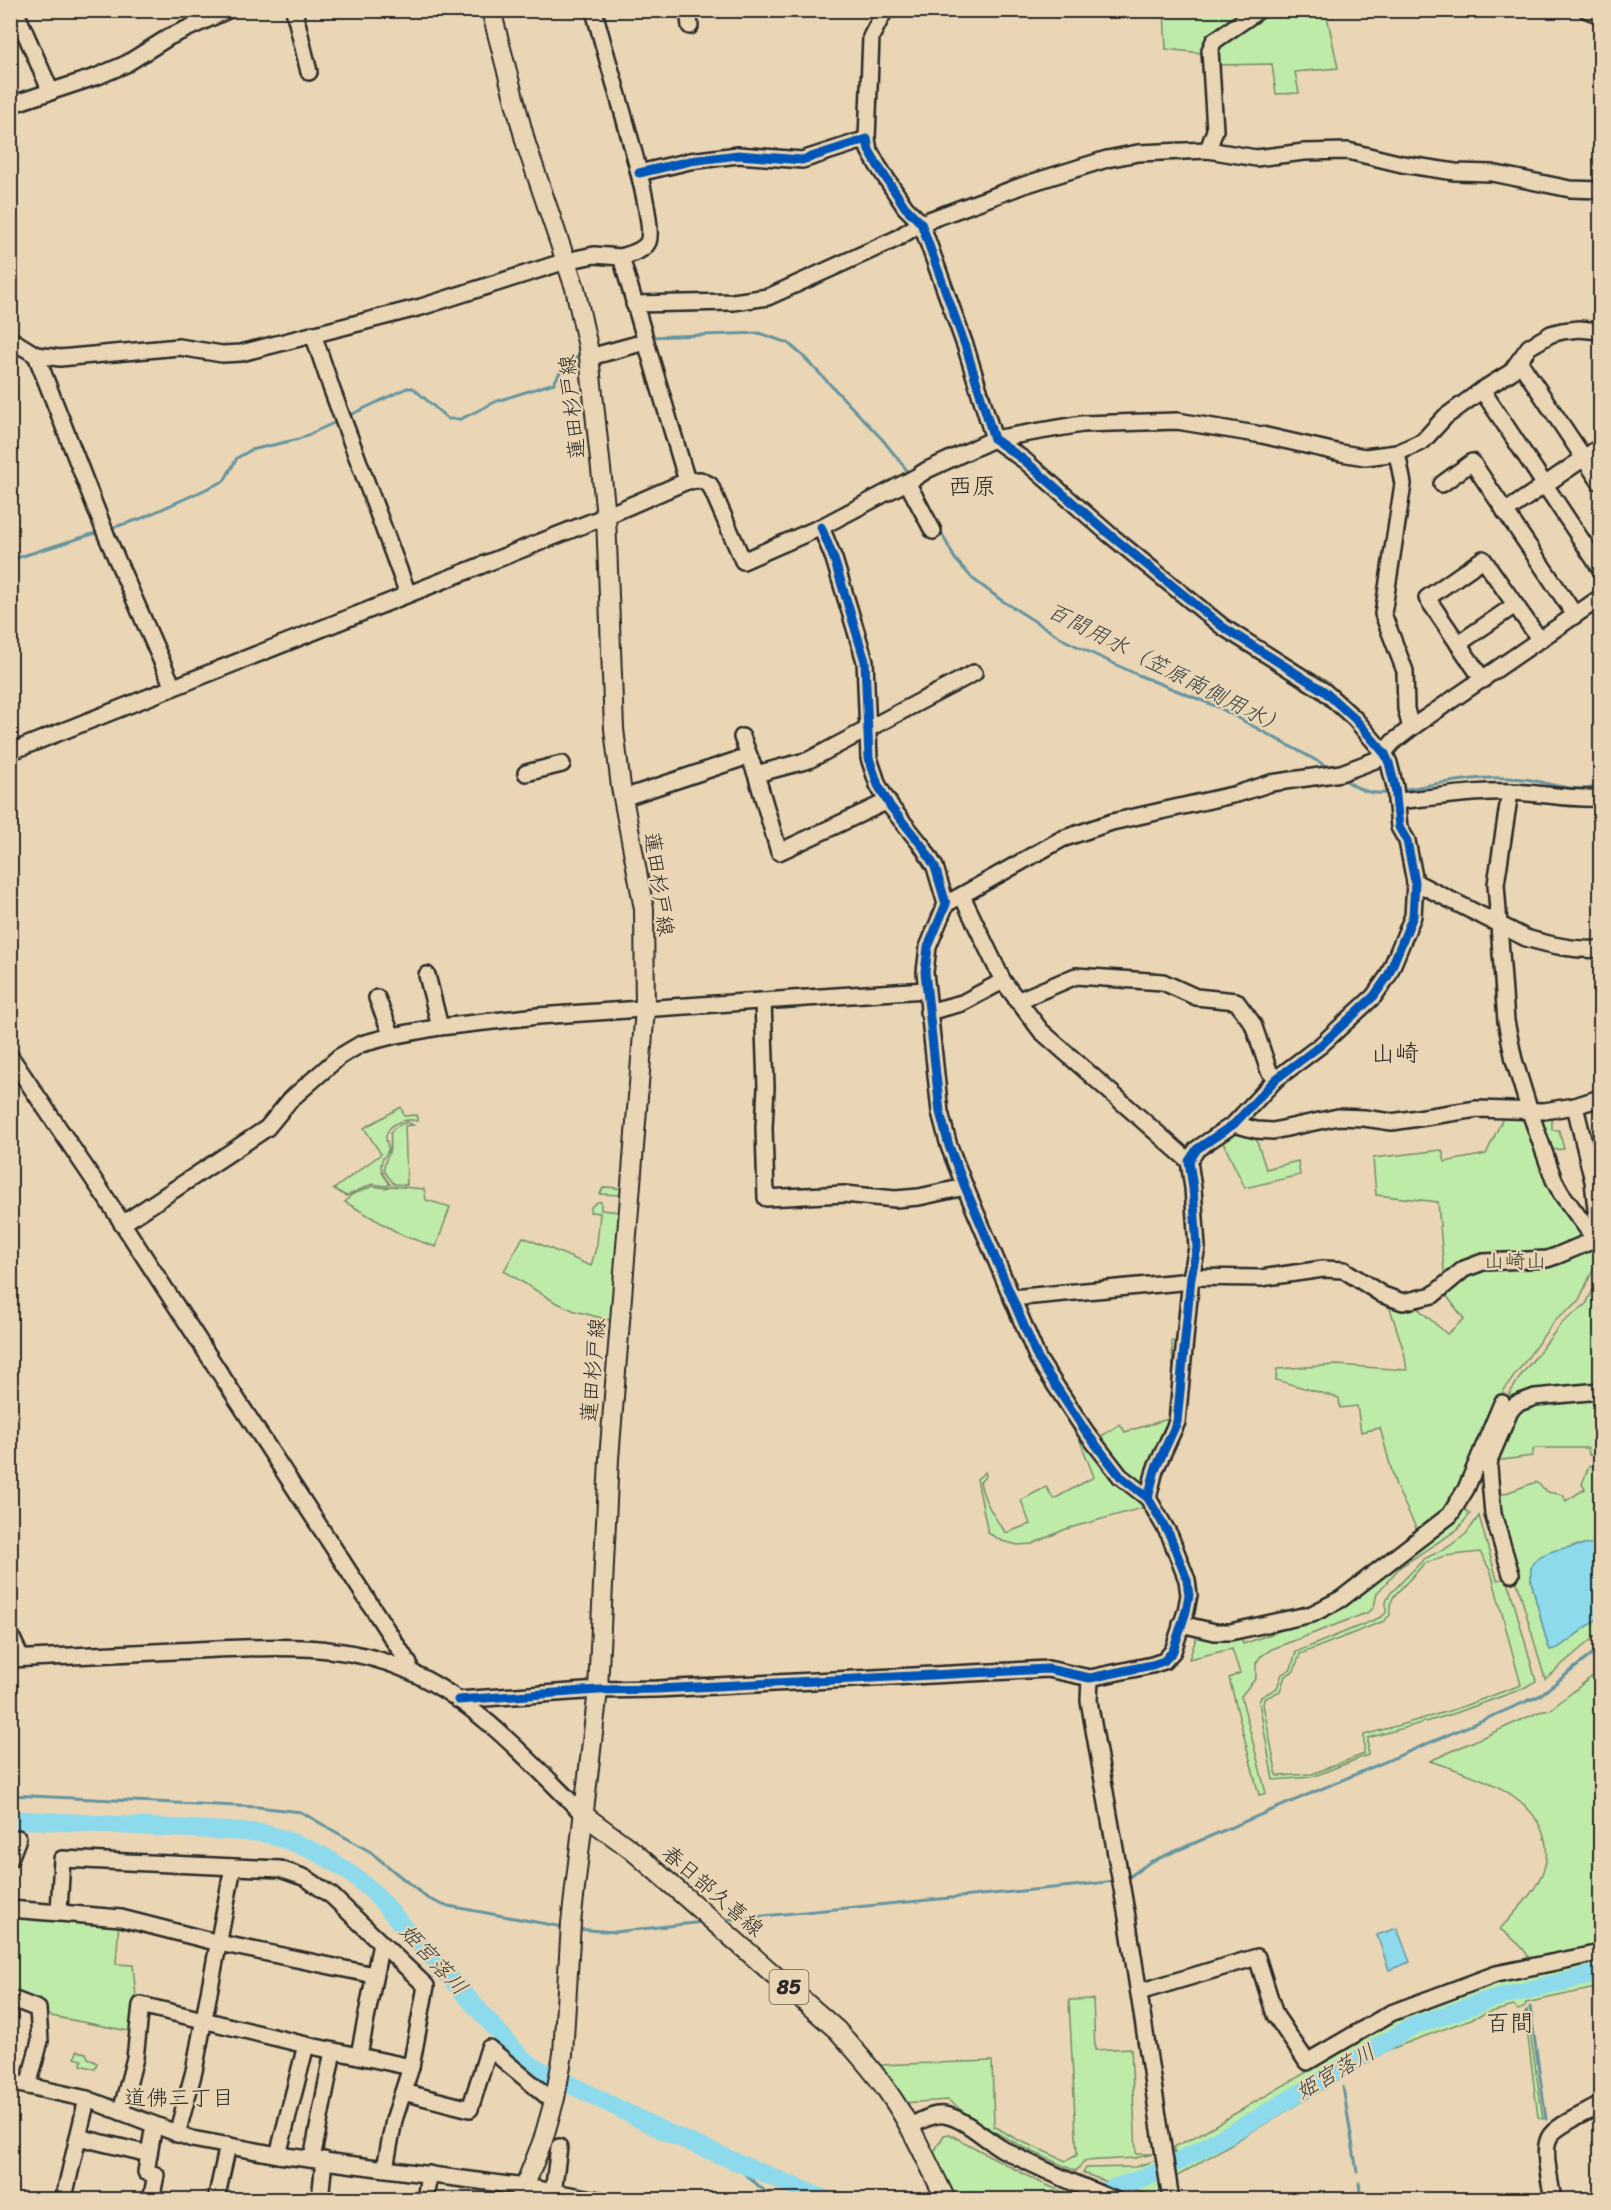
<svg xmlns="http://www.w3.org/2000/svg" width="1611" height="2210" viewBox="0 0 1611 2210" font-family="Sriracha,'Klee One',sans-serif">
  <rect width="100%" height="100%" fill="#ead6b4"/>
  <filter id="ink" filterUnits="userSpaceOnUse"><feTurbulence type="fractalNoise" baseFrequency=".0167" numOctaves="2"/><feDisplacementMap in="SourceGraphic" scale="12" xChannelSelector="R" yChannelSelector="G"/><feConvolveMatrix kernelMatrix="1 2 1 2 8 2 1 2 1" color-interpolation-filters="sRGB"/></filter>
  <g filter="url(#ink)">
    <g fill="#bfeba8" stroke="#758b6a" stroke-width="1.5" fill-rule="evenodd">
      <polygon points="1164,11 1326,11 1338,68 1295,72 1299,93 1276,94 1272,64 1216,65 1201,53 1166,49"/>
      <path d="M401 1107 404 1116 417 1115V1121C406 1118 389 1122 386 1136 385 1140 389 1146 388 1150 387 1153 385 1156 383 1158 378 1169 383 1175 390 1184L386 1186 372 1184 346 1196 334 1189 381 1154 364 1128Z"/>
      <polygon points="1552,1114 1552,1130 1559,1130 1564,1149 1548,1150 1539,1116"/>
      <polygon points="1523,1115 1599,1250 1599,1257 1578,1302 1555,1320 1504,1390 1463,1487 1451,1504 1418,1532 1396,1486 1380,1428 1361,1432 1357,1406 1340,1408 1339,1398 1276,1380 1277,1369 1336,1365 1407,1370 1404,1352 1389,1305 1415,1306 1447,1334 1464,1319 1446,1295 1438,1202 1376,1195 1373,1158 1442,1150 1445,1162 1486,1154 1504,1116"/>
      <path d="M407 1122 413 1125 405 1126 407 1185 394 1184 384 1171C383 1163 387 1159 389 1152 395 1137 381 1131 407 1122Z"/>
      <polygon points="1234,1130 1255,1135 1266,1169 1298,1161 1300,1175 1245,1188 1221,1138"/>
      <polygon points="373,1186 386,1188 391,1186 424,1189 426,1200 450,1207 436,1247 402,1235 345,1202 351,1195"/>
      <polygon points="607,1187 623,1189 622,1195 600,1194 603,1188"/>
      <polygon points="597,1202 601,1202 601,1210 620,1212 613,1321 575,1311 555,1302 504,1271 523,1237 591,1266 597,1244 600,1213 590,1212 591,1207"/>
      <polygon points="1600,1275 1600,1386 1510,1400 1508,1396 1522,1374 1561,1324 1586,1304"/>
      <path d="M1172 1341 1182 1342 1174 1423 1149 1506 1066 1529 1032 1544 1018 1545 1002 1541 988 1533 977 1479 985 1472 986 1476 980 1482C984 1502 994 1517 1006 1533L1030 1524 1021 1500 1046 1487 1054 1499 1094 1477 1079 1438 1084 1434 1091 1443 1120 1424 1125 1432 1168 1419 1176 1376H1173Z"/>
      <polygon points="1600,1397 1600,1453 1589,1455 1588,1448 1534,1448 1532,1456 1494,1461 1515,1412 1525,1405"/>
      <polygon points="1600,1465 1600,1543 1572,1546 1531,1566 1531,1581 1548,1646 1558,1648 1600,1617 1600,1632 1545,1679 1497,1513 1495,1497 1536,1482 1548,1492 1563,1495 1566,1501 1585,1489 1582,1484 1589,1466"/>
      <polygon points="1461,1506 1470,1514 1457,1530 1400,1567 1377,1593 1374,1607 1369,1612 1272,1649 1261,1656 1256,1663 1256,1678 1241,1696 1266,1793 1259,1795 1229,1678 1240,1673 1232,1649 1189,1659 1199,1630 1240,1633 1243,1644 1313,1619"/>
      <path d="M1479 1516 1497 1580 1507 1578 1536 1681 1522 1689 1453 1714 1368 1738V1755L1312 1777 1273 1780 1259 1702 1261 1697 1277 1688 1282 1674 1291 1669 1296 1652 1381 1617 1386 1613V1602L1390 1594 1424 1559 1448 1547 1466 1534ZM1480 1552 1491 1572 1521 1685 1453 1710 1364 1735V1754L1312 1774 1277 1776 1263 1704 1264 1699 1280 1691 1285 1676 1294 1671 1300 1654 1384 1621 1390 1615V1605L1394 1596 1424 1564 1444 1556Z"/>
      <path d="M1600 1670V1949L1531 1963C1527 1949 1512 1938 1500 1929 1514 1913 1531 1897 1540 1878 1548 1864 1548 1848 1543 1833 1527 1788 1470 1775 1430 1761L1539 1712 1550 1710Z"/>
      <polygon points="10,1913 119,1922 116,1964 133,1965 136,1998 134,2032 46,2015 45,2006 11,1992"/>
      <polygon points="1600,1957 1600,1968 1482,1995 1432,2013 1383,2034 1274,2103 1175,2157 1174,2147 1198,2135 1312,2069 1311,2065 1394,2016 1499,1977"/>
      <polygon points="1600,1977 1600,1987 1526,2003 1524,2008 1518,2010 1514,2006 1487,2013 1388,2050 1176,2177 1176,2170 1391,2042 1442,2020 1496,2002"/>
      <path d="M1093 1999 1095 2050 1131 2048 1136 2154H1153L1135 2158 1084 2161 1076 2171C1031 2152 985 2130 948 2100L903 2103 878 2065 992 2061 994 2126 1016 2139 1066 2161 1077 2155 1069 2000Z"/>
      <polygon points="1527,2010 1543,2119 1538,2117 1525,2013"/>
      <polygon points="77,2051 86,2053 88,2058 97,2063 95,2069 81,2065 82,2060 75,2058"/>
      <polygon points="949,2134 1035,2180 1074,2197 1066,2200 954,2199 932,2155 944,2135"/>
      <polygon points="1161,2159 1161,2164 1128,2179 1113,2184 1083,2173 1086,2168 1135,2167"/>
      <polygon points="1163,2176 1166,2199 1129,2189 1147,2184"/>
    </g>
    <g fill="#8cdaec" stroke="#65949f" stroke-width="1.5">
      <path d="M1600 1543V1617L1558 1648 1550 1650C1544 1635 1541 1617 1536 1601 1534 1590 1528 1575 1532 1565 1539 1548 1584 1545 1600 1543Z"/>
      <polygon points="1397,1928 1410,1962 1389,1970 1377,1935"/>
    </g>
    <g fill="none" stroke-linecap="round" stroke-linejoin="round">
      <g stroke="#65949f" stroke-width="3">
        <polyline points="649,337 759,333 788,343 803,356 882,439 910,474"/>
        <polyline points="593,349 622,341"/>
        <polyline points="346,417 407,388 413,388 448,419 461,419 497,401 554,383 565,364 582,354"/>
        <polyline points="939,528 955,559 973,579 1001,600 1066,641 1138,675 1218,707 1330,768"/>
        <polyline points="108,529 140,519 224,481 237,458 251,450 299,439 338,421"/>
        <polyline points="10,560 99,532"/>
        <path d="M1342 778C1359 790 1371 796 1391 792"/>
        <path d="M1401 790C1444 783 1493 772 1536 781 1556 785 1581 794 1600 785"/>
        <polyline points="10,1795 258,1807 301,1812 369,1851 427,1898 443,1905 563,1927"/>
        <polyline points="1125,1880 1150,1862 1539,1696 1600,1648"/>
        <polyline points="722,1920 1073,1886 1115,1881"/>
        <polyline points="576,1929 615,1932 703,1922"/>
        <polyline points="1530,2007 1546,2119"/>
        <polyline points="1343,2087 1357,2172"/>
        <polyline points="725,2157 775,2200"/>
        <polyline points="1359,2183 1361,2200"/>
      </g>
      <g stroke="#8cdaec" stroke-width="18">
        <path d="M10 1819 263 1833C308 1845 337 1860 372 1891L521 2057 533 2066 668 2133 827 2200"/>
        <polyline points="1081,2200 1159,2172 1251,2122 1411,2027 1491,1999 1600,1973"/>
      </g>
      <defs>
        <g id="minor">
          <polyline points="15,10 51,92"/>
          <polyline points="294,10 309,72"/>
          <path d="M594 10C602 47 659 219 648 242 644 251 630 254 621 257"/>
          <polyline points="688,10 690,26"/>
          <polyline points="1587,10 1600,15"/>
          <polyline points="10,105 98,76 126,64 169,37 228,10"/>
          <polyline points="867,139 871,37 885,10"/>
          <polyline points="1208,150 1215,130 1210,50 1214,41 1259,10"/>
          <polyline points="639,173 690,161 738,155 802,160 867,139 869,150 878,166 905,207 921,223 966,348 994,439 1024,460 1109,534 1223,627 1324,691 1355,719 1385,754 1389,763 1395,787 1399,827 1407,841 1415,882 1413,916 1388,976 1374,996 1321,1045 1276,1079 1234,1124 1197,1149 1189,1161 1193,1188 1197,1248 1191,1277 1177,1422 1155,1470 1148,1498"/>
          <polyline points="634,304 733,302 768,297 896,239 921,223 1024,185 1107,159 1138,153 1208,150 1256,158 1304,152 1348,151 1402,164 1455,172 1492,173 1570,189 1600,190"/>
          <polyline points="313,334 332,390 408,594"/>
          <polyline points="10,339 36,355 60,358 179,347 222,354 241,353 421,307 566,261 594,255 621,257 687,481"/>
          <polyline points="36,355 107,537 173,687"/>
          <polyline points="590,357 645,342"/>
          <polyline points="1519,361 1600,482"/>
          <polyline points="1482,390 1600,568"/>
          <polyline points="1397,453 1403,484 1383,614 1405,671 1406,709 1411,728"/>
          <polyline points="907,482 933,531"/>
          <polyline points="1442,484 1472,462 1575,615"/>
          <polyline points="1505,512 1600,447"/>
          <polyline points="1458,644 1515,605"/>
          <polyline points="1483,680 1427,598 1483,559 1540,640"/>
          <polyline points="742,737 756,774 779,852 888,801"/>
          <polyline points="10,752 606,516 687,481 700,480 710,485 743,561 821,527 916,477 927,470 994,439 1082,424 1177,421 1262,435 1341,453 1365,457 1397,453 1423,441 1445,417 1482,390 1511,372 1529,347 1551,334 1562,331 1579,329 1600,331"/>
          <polyline points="526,773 562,764"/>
          <polyline points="756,774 809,760 974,673"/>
          <polyline points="1510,792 1496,884 1506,1021 1514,1060 1530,1112 1554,1180 1561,1193 1600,1246"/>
          <polyline points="623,798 749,756"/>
          <path d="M1396 801C1433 798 1477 790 1512 792 1542 793 1571 800 1600 798"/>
          <path d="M1415 882 1526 938C1550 945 1575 951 1600 949"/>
          <polyline points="962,896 1003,981 1041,1031 1189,1161"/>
          <polyline points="946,904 1062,839 1112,822 1237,794 1271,783 1341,773 1378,759 1393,742 1411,728 1600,598"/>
          <polyline points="427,975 440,1027"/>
          <polyline points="377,998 392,1036"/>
          <polyline points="763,1001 766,1087 764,1127 766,1198 844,1194 895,1199 919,1197 965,1187"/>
          <polyline points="1017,1001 1076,976 1163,982 1196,997 1236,1001 1253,1024 1269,1071 1276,1079"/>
          <polyline points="928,1012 962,1003 1003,981"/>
          <polyline points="10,1056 106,1198 409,1664 409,1671"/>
          <polyline points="1234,1124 1256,1130 1273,1131 1338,1117 1364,1118 1392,1122 1477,1109 1544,1111 1575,1106 1600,1098"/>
          <polyline points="122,1224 267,1128 290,1100 339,1057 361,1044 392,1036 440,1027 538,1016 925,990"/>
          <polyline points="1191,1277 1261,1278 1323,1269 1344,1270 1383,1295 1403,1302 1433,1295 1464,1269 1483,1262 1547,1259 1556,1256 1587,1243 1598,1228 1593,1181 1575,1106"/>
          <polyline points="1012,1298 1191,1281"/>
          <polyline points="1511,1574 1493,1514 1489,1468 1490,1458 1510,1411 1516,1404 1535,1397 1600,1391"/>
          <polyline points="1181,1624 1215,1632 1230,1632 1312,1614 1341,1599 1450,1515 1466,1489 1502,1403"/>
          <polyline points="10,1634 21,1658"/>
          <path d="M10 1659C65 1656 120 1654 175 1651 252 1648 336 1638 409 1671 479 1703 530 1762 584 1815"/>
          <polyline points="1090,1678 1089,1701 1127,1917 1171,2200"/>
          <polyline points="458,1700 598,1690 657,1689 1048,1669 1090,1678 1152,1665 1164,1661 1173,1651 1186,1611 1189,1595 1187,1580 1170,1536 1148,1498 1120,1476 1086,1432 1038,1359 965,1187 949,1146 940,1112 925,972 928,947 946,904 935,867 923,847 890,806 878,785 869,758 865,661 834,559 821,527"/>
          <polyline points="10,1859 18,1838"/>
          <polyline points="10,1909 121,1918 219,1943 374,1975"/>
          <polyline points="59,1911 62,1859 280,1869 306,1878 332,1896 426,1986 411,2067 394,2120 385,2168"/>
          <polyline points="1139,1992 1257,1957 1275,2015 1307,2062 1391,2013 1496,1974 1600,1953"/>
          <polyline points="10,1998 38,2009 40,2041 28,2086"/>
          <polyline points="359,2055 381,1943"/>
          <polyline points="10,2082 87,2099 192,2139 278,2155 525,2187 599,2200"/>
          <polyline points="403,2092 470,2109 489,2048 554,2102"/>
          <polyline points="121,2112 135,2058 141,2005 306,2045 411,2067"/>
          <path d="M909 2126C920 2122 932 2113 944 2115 963 2117 987 2141 1004 2150 1040 2169 1078 2185 1115 2200"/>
          <polyline points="177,2134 194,2071 233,1867"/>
          <polyline points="78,2137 149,2154"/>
          <polyline points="278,2155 306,2045"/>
          <polyline points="312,2159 333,2051"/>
          <polyline points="60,2200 65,2193 87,2099"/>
          <polyline points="151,2200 156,2175 146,2172 154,2125"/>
          <polyline points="216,2200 228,2145"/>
          <polyline points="320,2200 324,2160"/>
          <polyline points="425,2200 429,2174"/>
          <polyline points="552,2200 559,2147"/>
          <path d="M1553 2200C1551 2185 1542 2151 1549 2138 1555 2125 1587 2113 1600 2105"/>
        </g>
        <g id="major">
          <polyline points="491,10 526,144 575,288 588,347 606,516 614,729 621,787 644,909 645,1009 609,1459 598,1690 571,1923 563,2054 555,2098 543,2140 519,2200"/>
          <path d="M584 1815 633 1851 837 2030C855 2050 873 2070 888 2092 911 2125 928 2163 946 2200"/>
        </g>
      </defs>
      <use href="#minor" stroke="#2b2b2b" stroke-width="20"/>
      <use href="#major" stroke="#2b2b2b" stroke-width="22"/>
      <use href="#minor" stroke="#ead6b4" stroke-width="15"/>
      <use href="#major" stroke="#ead6b4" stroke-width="18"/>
      <defs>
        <g id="cycleway">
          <polyline points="639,173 690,161 738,155 802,160 867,139 869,150 878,166 905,207 921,223 966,348 994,439 1024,460 1109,534 1223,627 1324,691 1355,719 1385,754 1389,763 1395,787 1399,827 1407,841 1415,882 1413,916 1388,976 1374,996 1321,1045 1276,1079 1234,1124 1197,1149 1189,1161 1193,1188 1197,1248 1191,1277 1177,1422 1155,1470 1148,1498"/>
          <polyline points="458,1700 598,1690 657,1689 1048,1669 1090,1678 1152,1665 1164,1661 1173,1651 1186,1611 1189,1595 1187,1580 1170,1536 1148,1498 1120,1476 1086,1432 1038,1359 965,1187 949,1146 940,1112 925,972 928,947 946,904 935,867 923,847 890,806 878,785 869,758 865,661 834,559 821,527"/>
        </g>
      </defs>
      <use href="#cycleway" stroke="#ead6b4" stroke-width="13"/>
      <use href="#cycleway" stroke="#0057b8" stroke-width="9"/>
    </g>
  </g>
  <g text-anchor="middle" stroke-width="4.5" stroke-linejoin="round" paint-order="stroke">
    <rect fill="#ead6b4" stroke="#645e54" stroke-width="1.5" x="769.5" y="1970" width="39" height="34" rx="4.5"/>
    <g font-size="20" font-weight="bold" fill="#2b2b2b">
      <text x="789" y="1994">85</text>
    </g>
    <g font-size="21" fill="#2b2b2b" stroke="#ead6b4">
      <text transform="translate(572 407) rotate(-96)" y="7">蓮田杉戸線</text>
      <text transform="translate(659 884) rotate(82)" y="7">蓮田杉戸線</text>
      <text transform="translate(593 1370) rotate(-85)" y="7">蓮田杉戸線</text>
      <text transform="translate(713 1891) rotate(41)" y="7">春日部久喜線</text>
    </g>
    <g font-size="21" fill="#41483e" stroke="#ead6b4">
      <text x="1515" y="1268">山崎山</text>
    </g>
    <g font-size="22" font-style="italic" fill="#3a4548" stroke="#ead6b4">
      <text transform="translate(1167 668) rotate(27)" y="8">百間用水（笠原南側用水）</text>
      <text transform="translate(434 1959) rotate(47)" y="8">姫宮落川</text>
      <text transform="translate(1335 2071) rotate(-30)" y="8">姫宮落川</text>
    </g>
    <g font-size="22" fill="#2b2b2b" stroke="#ead6b4">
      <text x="179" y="2105">道佛三丁目</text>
    </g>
    <g font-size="24" fill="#2b2b2b" stroke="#ead6b4">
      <text x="972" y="494">西原</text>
      <text x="1395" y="1061">山崎</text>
      <text x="1510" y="2031">百間</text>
    </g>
  </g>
  <rect width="1611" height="2210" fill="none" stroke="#ead6b4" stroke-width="36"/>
  <rect x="18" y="18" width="1575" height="2174" fill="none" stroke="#2b2b2b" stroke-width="2" filter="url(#ink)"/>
</svg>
